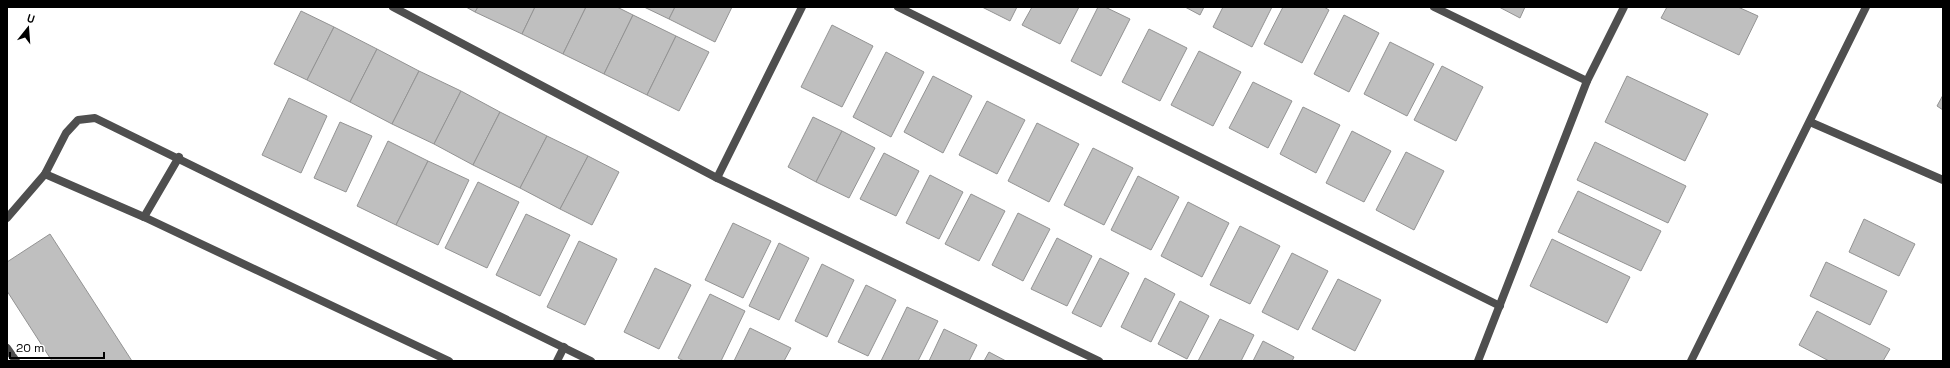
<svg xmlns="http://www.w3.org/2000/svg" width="1950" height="368" viewBox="0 0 1950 368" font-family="'Space Grotesk',sans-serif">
  <rect width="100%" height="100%" fill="#fff"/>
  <g fill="#bfbfbf" stroke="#939393">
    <polygon points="466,7 478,7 475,12"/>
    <polygon points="478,7 535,7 522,34 475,12"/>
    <polygon points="535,7 586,7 563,54 522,34"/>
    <polygon points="586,7 617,7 633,15 604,74 563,54"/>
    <polygon points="644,7 675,7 669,19"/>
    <polygon points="675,7 732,7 715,42 669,19"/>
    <polygon points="982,7 1017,7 1010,21"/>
    <polygon points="1032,7 1079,7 1060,44 1022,25"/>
    <polygon points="1098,7 1105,7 1130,19 1101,76 1071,61"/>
    <polygon points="1185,7 1204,7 1200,15"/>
    <polygon points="1223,7 1272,7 1252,47 1213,27"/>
    <polygon points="1283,7 1324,7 1329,10 1302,63 1264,44"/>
    <polygon points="1499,7 1525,7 1520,18"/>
    <polygon points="1667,7 1738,7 1758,16 1739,55 1661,18"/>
    <polygon points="301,11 334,27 307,80 274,64"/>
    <polygon points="633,15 676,36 647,95 604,74"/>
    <polygon points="1344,15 1379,33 1349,92 1314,74"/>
    <polygon points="832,25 873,46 842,107 801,87"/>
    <polygon points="334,27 377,49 350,102 307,80"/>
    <polygon points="1149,29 1187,48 1160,101 1122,82"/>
    <polygon points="676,36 709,52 679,111 647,95"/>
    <polygon points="1390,42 1434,64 1407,116 1364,94"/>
    <polygon points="377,49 419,71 392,124 350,102"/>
    <polygon points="1199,51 1241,72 1213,126 1171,105"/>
    <polygon points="886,52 924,72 891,137 853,117"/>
    <polygon points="1442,66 1483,87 1456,141 1414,120"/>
    <polygon points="419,71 461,91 434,144 392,124"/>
    <polygon points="933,76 972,96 943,153 904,132"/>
    <polygon points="1627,76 1708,114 1685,161 1605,122"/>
    <polygon points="1253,82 1292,101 1268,148 1229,128"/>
    <polygon points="461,91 500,112 473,165 434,144"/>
    <polygon points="1943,95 1943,110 1937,106"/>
    <polygon points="289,98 327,116 301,173 262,155"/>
    <polygon points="987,101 1025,120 997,174 959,155"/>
    <polygon points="1303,107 1340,125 1316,173 1280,154"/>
    <polygon points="500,112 547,136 520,188 473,165"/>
    <polygon points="813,117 842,131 816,182 788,167"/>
    <polygon points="340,122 372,136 346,192 314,178"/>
    <polygon points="1037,123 1079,144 1049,202 1008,181"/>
    <polygon points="842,131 875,148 849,198 816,182"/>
    <polygon points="1352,131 1391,151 1364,202 1326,183"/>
    <polygon points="547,136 588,156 560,209 520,188"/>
    <polygon points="388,141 428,161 396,225 357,206"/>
    <polygon points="1595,142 1686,186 1668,223 1577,180"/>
    <polygon points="1093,148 1133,168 1104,225 1064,205"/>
    <polygon points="1406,152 1444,171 1414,230 1376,210"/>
    <polygon points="884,153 919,171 896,216 860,199"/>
    <polygon points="588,156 619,172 592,225 560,209"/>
    <polygon points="428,161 469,180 438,245 396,225"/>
    <polygon points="930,175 963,192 939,239 906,223"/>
    <polygon points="1138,176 1179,197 1151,250 1111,230"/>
    <polygon points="478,182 519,202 487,268 445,248"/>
    <polygon points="1578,191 1661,231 1641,271 1558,232"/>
    <polygon points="971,194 1005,211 979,261 945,244"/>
    <polygon points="1188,202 1229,223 1202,277 1161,256"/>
    <polygon points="1018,213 1050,229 1023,281 992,265"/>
    <polygon points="526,214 570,235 540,296 496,275"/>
    <polygon points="1864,219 1915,244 1899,276 1849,252"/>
    <polygon points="733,223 771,241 743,298 705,280"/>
    <polygon points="1240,226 1280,246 1250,304 1210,285"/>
    <polygon points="50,234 132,361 52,361 7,291 7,262"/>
    <polygon points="1057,238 1092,256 1067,306 1031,289"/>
    <polygon points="1552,239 1630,277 1607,323 1530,286"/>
    <polygon points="579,241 617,259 585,325 547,307"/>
    <polygon points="779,243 809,258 779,320 749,306"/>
    <polygon points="1292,253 1328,271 1298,330 1262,312"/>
    <polygon points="1100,258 1129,273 1101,327 1072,313"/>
    <polygon points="1826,262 1887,291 1870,325 1810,296"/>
    <polygon points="822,264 854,280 827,337 795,321"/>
    <polygon points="655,268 691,285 659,349 624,332"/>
    <polygon points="1145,278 1175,294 1151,342 1121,327"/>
    <polygon points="1338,279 1381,300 1355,351 1312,329"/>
    <polygon points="866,285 896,300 868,356 838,342"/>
    <polygon points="710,294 745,311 721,361 684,361 678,358"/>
    <polygon points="1180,301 1209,316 1187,359 1158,344"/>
    <polygon points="907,307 938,321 918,361 881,361"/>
    <polygon points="1817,311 1890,349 1883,361 1829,361 1799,345"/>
    <polygon points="1220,319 1254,335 1241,361 1198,361"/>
    <polygon points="750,328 791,348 784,361 734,361"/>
    <polygon points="944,329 977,345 969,361 929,361"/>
    <polygon points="1263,341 1294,357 1292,361 1253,361"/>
    <polygon points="989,352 1006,361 984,361"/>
  </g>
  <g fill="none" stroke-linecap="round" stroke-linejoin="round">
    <g stroke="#4f4f4f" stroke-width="8">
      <polyline points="393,7 717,178 1099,361"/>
      <polyline points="898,7 1500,306"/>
      <polyline points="1434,7 1587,81"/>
      <polyline points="1810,122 1943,180"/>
      <polyline points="45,174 144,217 449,361"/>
      <polyline points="717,178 802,7"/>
      <polyline points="144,217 179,157"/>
      <polyline points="7,218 45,174 66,133 78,120 95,118 591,361"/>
      <polyline points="7,348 16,361"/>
      <polyline points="557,361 564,347"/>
      <polyline points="1478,361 1587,81 1624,7"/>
      <polyline points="1691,361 1866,7"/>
    </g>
  </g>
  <rect width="1950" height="368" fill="none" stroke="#000000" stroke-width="16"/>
  <g transform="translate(28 28) rotate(17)" stroke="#ffffff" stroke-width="3" paint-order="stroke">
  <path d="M0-3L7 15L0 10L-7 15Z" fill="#000000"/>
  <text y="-6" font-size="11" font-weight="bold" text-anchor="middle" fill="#000000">U</text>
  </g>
  <path d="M10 352v6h94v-6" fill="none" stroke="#000000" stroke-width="2"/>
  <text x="16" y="352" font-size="12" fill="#000000" stroke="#ffffff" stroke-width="3" paint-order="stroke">20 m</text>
</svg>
